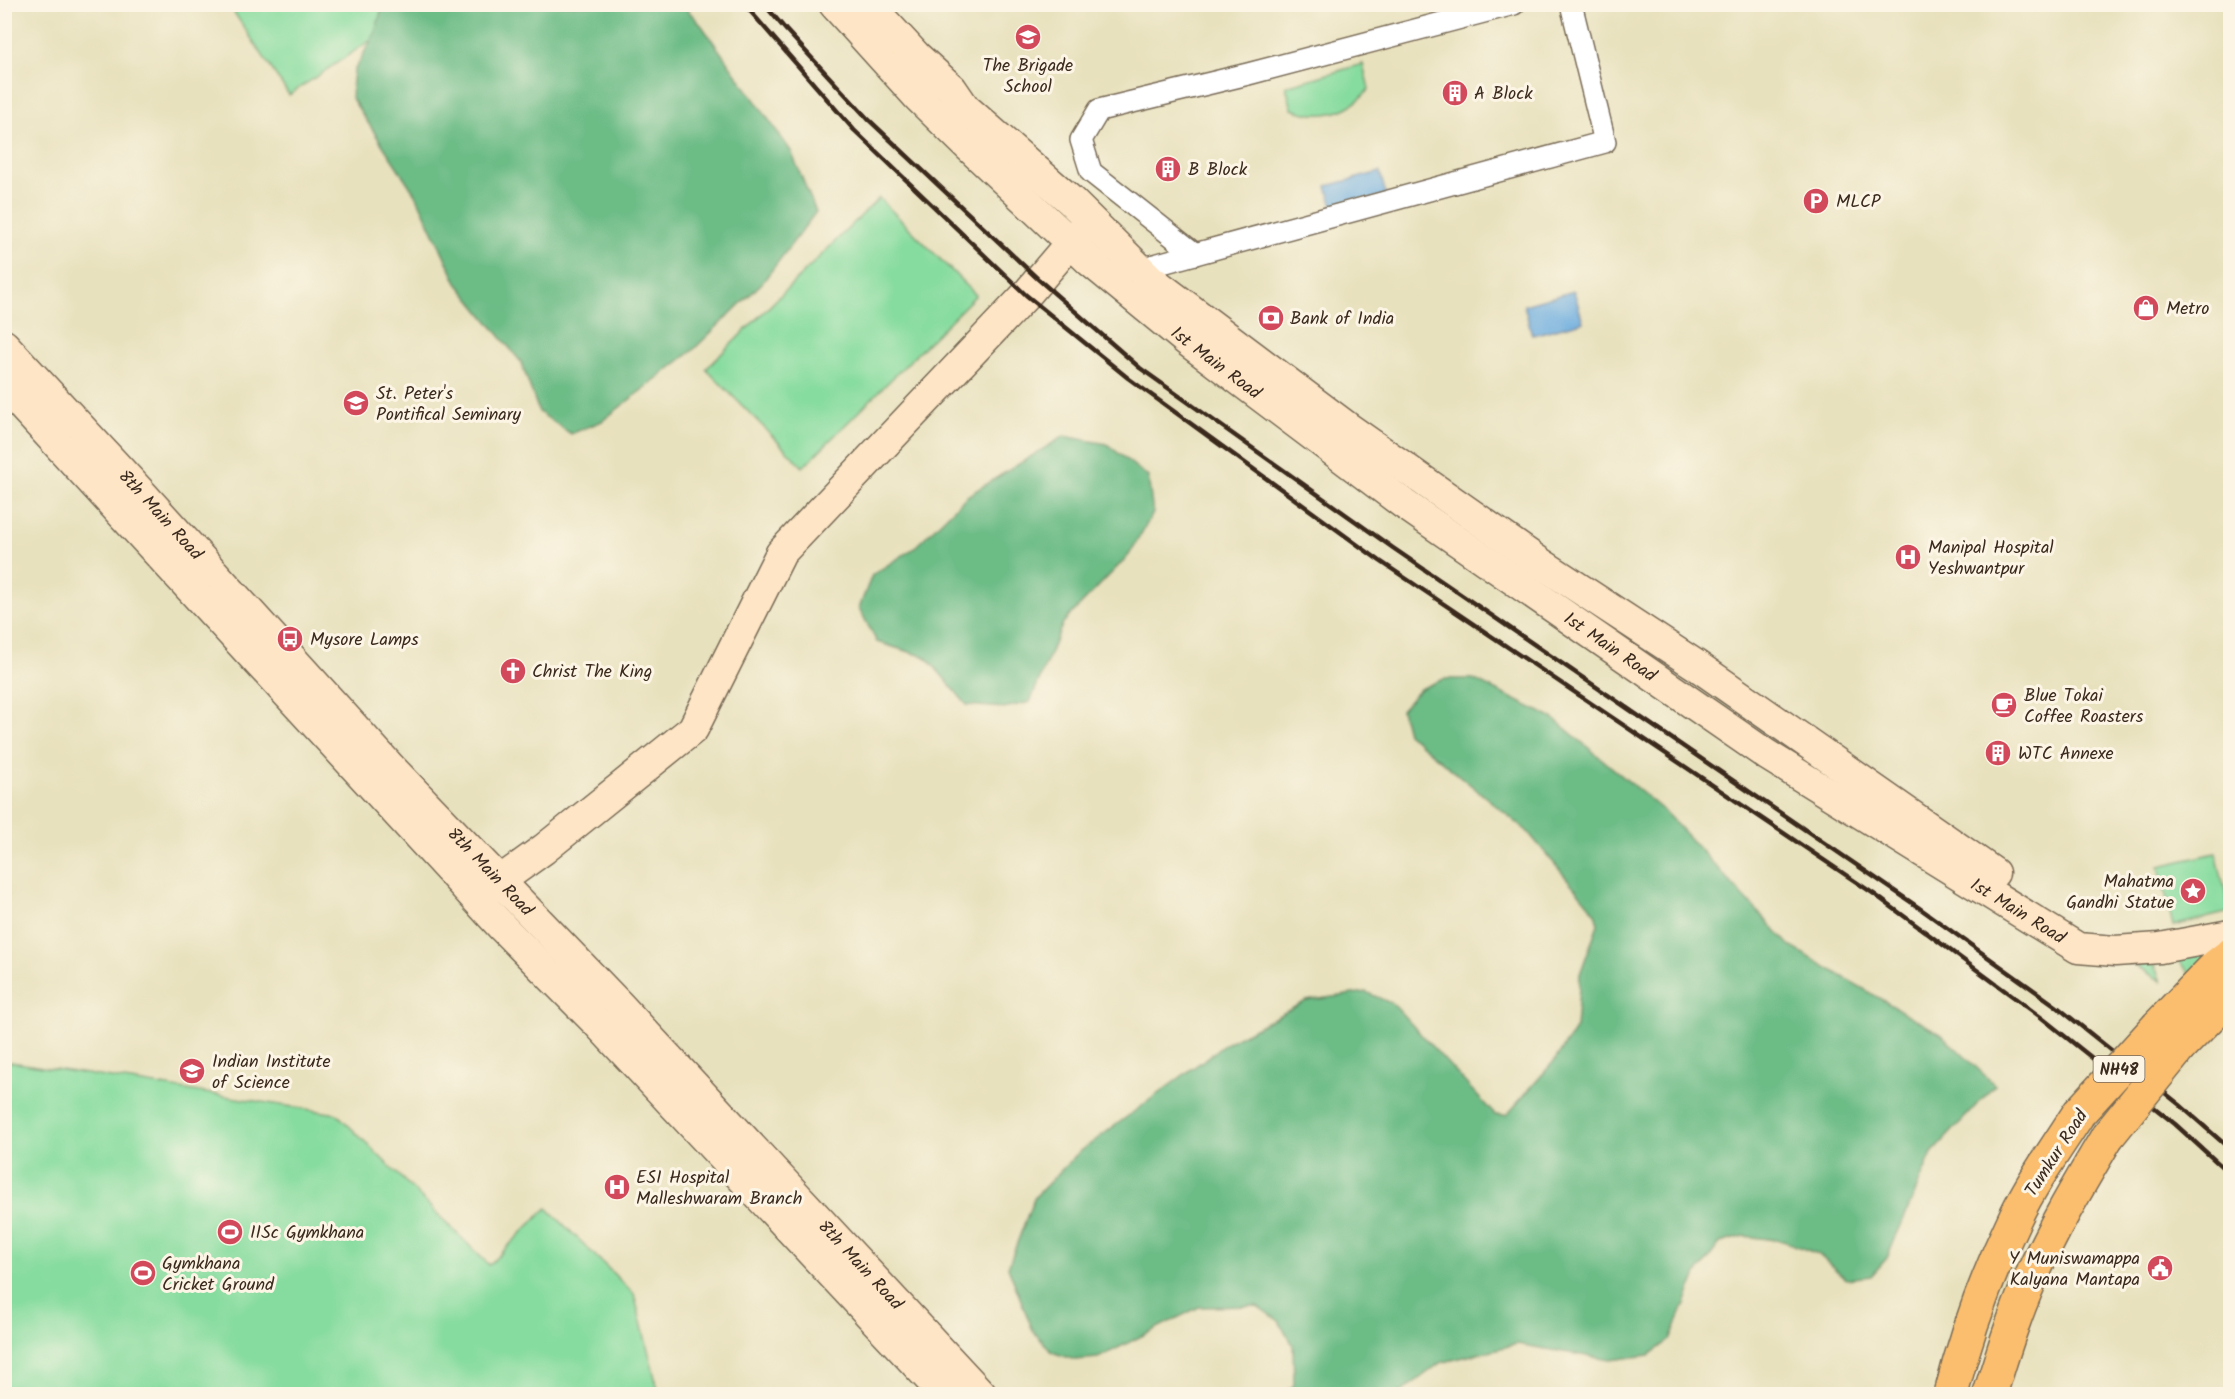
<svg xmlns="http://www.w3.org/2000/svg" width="2235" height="1399" viewBox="0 0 2235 1399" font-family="Kalam,sans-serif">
  <rect width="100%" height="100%" fill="#fcf5e5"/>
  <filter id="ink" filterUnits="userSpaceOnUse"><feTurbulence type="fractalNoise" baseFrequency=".0167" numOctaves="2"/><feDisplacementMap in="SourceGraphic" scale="12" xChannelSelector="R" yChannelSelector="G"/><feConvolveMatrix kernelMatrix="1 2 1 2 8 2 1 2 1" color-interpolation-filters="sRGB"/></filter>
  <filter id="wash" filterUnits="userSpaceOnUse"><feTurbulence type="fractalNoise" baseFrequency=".008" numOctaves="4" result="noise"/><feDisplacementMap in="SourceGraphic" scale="24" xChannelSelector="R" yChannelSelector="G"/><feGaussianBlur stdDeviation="1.35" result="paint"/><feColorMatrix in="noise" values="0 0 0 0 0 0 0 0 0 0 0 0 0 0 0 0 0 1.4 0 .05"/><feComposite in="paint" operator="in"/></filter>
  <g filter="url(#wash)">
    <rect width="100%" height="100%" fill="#e8e1bd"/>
    <g fill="#86dc9f" stroke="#60835e" stroke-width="1.5">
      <polygon points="425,4 289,95 229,5"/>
      <path d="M1363 64 1369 89C1349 114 1322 120 1292 109L1286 86Z"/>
      <polygon points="879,198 976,295 803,467 706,369"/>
      <polygon points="2216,853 2230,912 2173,926 2159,866"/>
      <polygon points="2222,944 2192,976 2171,952"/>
      <polygon points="2150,956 2161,981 2124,958"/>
      <polygon points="5,1061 337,1114 489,1265 547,1208 634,1294 659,1394 5,1394"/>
    </g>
    <g fill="#6cbc86" stroke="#547352" stroke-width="1.5">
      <polygon points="383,5 683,5 702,26 791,151 816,212 762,283 692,351 602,421 571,434 539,412 521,362 457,283 417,197 351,97 354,71 375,33"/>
      <polygon points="1064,436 1107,444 1148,477 1153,513 1129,555 1063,623 1030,702 1004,708 967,705 926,657 877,642 859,608 872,575 913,549 967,496"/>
      <polygon points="1444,679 1473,679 1554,719 1664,811 1790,946 1941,1034 1995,1085 1932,1153 1887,1258 1871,1276 1846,1279 1818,1254 1783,1241 1744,1236 1720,1243 1697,1274 1670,1340 1649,1355 1610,1360 1517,1344 1440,1363 1399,1394 1284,1394 1294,1385 1293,1345 1279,1321 1257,1306 1199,1307 1098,1358 1075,1360 1052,1352 1033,1331 1008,1267 1034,1198 1078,1153 1227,1043 1306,1001 1366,992 1393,1004 1495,1115 1507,1115 1555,1060 1576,1028 1580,974 1598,924 1595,912 1527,831 1407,733 1401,710 1420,689"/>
    </g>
    <g fill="#6bacdf" stroke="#536b7e" stroke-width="1.5">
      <polygon points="1380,172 1386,195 1334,210 1327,186"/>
      <polygon points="1574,291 1583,322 1532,335 1524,305"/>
    </g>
  </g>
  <g filter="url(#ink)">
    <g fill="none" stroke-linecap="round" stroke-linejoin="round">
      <defs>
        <g id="street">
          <polyline points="1195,254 1091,172 1081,140 1099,110 1248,74 1514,4"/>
          <polyline points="1140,269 1605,142 1571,4"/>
        </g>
        <g id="secondary">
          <path id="s1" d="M834 4 918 97 965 143 1091 262 1186 340 1404 504 1767 755 2078 948 2115 951 2160 948 2230 935"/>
          <polyline points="868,4 916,56 952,89 965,108 1071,201 1150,279 1347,427 1539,562 1696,665 1994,873"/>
          <path id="s2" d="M4 345 144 496 393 770 620 1006 981 1394"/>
          <polyline points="4,386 503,928 599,1025 944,1394"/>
          <polyline points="483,893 544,849 693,729 781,553 1026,295 1083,228"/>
        </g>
        <g id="highway">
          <polyline points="2158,1026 2217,965 2230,955"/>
          <polyline points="2179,1048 2230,996"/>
          <path d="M1951 1394C1966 1334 1988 1274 2015 1218 2032 1182 2057 1147 2079 1113"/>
          <path d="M1990 1394C2002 1355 2014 1316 2031 1278 2052 1229 2080 1183 2107 1137"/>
        </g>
      </defs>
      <use href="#street" stroke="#786a56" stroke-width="24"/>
      <use href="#secondary" stroke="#786a56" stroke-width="33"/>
      <use href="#highway" stroke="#786a56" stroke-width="36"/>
      <use href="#street" stroke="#fff" stroke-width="21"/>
      <use href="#secondary" stroke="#fde5c5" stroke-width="30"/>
      <use href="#highway" stroke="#fbbe6e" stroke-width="33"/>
      <g stroke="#3b2a1e" stroke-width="4.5">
        <polyline points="744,4 854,130 1026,295 1128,378 1380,561 1874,894 2042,1018 2175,1124 2230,1174"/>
        <polyline points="764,4 786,30 868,119 1038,279 1140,368 1393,548 1918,907 2056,1006 2180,1105 2230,1149"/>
      </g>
      <defs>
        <g id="highway-bridge">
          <polyline points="2079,1113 2158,1026"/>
          <polyline points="2107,1137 2179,1048"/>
        </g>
      </defs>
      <use href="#highway-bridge" stroke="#786a56" stroke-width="36" stroke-linecap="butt"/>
      <use href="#highway-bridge" stroke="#fbbe6e" stroke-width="33"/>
    </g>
  </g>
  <defs>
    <symbol id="school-disc" viewBox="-11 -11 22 22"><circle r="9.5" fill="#d1495b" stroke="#fcf5e5"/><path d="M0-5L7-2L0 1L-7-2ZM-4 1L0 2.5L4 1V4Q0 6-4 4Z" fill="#fff"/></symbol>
    <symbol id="building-disc" viewBox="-11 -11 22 22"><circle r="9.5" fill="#d1495b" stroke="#fcf5e5"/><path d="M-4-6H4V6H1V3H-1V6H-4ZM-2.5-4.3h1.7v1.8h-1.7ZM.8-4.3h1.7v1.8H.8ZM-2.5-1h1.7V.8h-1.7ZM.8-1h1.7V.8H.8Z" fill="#fff"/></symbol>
    <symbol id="parking-disc" viewBox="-11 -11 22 22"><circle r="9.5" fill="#d1495b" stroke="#fcf5e5"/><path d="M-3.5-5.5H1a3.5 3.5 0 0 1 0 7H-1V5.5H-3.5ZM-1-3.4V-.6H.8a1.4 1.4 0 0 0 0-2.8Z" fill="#fff"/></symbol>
    <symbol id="shop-disc" viewBox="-11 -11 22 22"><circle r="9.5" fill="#d1495b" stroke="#fcf5e5"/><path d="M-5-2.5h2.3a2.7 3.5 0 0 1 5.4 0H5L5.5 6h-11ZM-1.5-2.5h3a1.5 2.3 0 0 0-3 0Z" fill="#fff"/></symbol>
    <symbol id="bank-disc" viewBox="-11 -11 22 22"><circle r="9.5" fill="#d1495b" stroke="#fcf5e5"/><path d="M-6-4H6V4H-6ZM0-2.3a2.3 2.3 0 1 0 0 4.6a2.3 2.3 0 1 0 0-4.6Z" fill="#fff"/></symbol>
    <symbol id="university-disc" viewBox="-11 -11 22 22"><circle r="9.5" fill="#d1495b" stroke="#fcf5e5"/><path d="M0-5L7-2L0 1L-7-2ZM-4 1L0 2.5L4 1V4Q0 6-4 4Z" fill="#fff"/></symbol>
    <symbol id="hospital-disc" viewBox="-11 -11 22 22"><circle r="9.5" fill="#d1495b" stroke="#fcf5e5"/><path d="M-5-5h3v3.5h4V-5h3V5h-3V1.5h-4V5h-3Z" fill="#fff"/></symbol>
    <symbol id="bus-disc" viewBox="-11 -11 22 22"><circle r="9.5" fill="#d1495b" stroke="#fcf5e5"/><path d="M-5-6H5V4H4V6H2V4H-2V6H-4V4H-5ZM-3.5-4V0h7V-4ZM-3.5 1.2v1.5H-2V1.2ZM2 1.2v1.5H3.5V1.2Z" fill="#fff"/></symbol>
    <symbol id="church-disc" viewBox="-11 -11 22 22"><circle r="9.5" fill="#d1495b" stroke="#fcf5e5"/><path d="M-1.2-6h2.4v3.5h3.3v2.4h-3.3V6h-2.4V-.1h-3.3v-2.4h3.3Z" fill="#fff"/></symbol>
    <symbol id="cafe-disc" viewBox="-11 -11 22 22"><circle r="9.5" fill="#d1495b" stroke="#fcf5e5"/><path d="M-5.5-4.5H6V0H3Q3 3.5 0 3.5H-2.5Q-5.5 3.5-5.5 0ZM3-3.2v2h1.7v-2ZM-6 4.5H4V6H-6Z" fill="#fff"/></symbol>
    <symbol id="sight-disc" viewBox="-11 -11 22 22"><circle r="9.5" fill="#d1495b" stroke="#fcf5e5"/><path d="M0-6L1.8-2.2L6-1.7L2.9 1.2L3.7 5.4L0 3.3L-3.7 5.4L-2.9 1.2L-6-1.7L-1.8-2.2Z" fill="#fff"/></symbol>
    <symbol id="stadium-disc" viewBox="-11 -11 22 22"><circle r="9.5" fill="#d1495b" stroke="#fcf5e5"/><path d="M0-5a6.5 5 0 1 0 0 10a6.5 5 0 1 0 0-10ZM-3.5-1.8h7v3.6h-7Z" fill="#fff"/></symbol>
    <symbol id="civic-disc" viewBox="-11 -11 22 22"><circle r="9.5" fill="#d1495b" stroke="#fcf5e5"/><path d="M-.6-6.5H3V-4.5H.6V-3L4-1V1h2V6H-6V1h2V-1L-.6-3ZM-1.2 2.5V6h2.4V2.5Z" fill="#fff"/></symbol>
  </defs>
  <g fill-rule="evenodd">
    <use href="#school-disc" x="1013" y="22" width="30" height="30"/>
    <use href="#building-disc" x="1440" y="78" width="30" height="30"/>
    <use href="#building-disc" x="1153" y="154" width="30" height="30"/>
    <use href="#parking-disc" x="1801" y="186" width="30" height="30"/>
    <use href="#shop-disc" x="2131" y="293" width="30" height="30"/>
    <use href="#bank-disc" x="1256" y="303" width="30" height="30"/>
    <use href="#university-disc" x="341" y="388" width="30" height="30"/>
    <use href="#hospital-disc" x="1893" y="542" width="30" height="30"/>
    <use href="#bus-disc" x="275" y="624" width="30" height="30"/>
    <use href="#church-disc" x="498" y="656" width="30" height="30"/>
    <use href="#cafe-disc" x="1989" y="690" width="30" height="30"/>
    <use href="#building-disc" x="1983" y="738" width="30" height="30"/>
    <use href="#sight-disc" x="2178" y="876" width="30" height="30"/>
    <use href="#university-disc" x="177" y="1056" width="30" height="30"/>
    <use href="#hospital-disc" x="602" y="1172" width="30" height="30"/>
    <use href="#stadium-disc" x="215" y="1217" width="30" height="30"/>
    <use href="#civic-disc" x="2145" y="1253" width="30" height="30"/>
    <use href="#stadium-disc" x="128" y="1258" width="30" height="30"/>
  </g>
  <g text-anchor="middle" stroke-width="6" stroke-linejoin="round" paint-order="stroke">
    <rect fill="#fcf5e5" stroke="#75675a" stroke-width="1.5" x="2093.5" y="1056" width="51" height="26" rx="4.5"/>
    <g font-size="16" font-weight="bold" fill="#3b2a1e">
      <text x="2119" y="1075">NH48</text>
    </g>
    <g font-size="18" fill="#3b2a1e" stroke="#fcf5e5" text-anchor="start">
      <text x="1028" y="71" text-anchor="middle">The Brigade<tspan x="1028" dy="21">School</tspan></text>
      <text x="1474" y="99">A Block</text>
      <text x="1188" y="175">B Block</text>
      <text x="1836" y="207">MLCP</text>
      <text x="2166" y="314">Metro</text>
      <text x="1290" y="324">Bank of India</text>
      <text x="376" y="399">St. Peter's<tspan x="376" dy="21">Pontifical Seminary</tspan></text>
      <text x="1928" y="553">Manipal Hospital<tspan x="1928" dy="21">Yeshwantpur</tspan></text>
      <text x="310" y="645">Mysore Lamps</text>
      <text x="532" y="677">Christ The King</text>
      <text x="2024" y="701">Blue Tokai<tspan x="2024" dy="21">Coffee Roasters</tspan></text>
      <text x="2018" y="759">WTC Annexe</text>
      <text x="2174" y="887" text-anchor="end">Mahatma<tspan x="2174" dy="21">Gandhi Statue</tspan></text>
      <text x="212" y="1067">Indian Institute<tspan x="212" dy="21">of Science</tspan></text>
      <text x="636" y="1183">ESI Hospital<tspan x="636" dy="21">Malleshwaram Branch</tspan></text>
      <text x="250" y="1238">IISc Gymkhana</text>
      <text x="2140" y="1264" text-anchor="end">Y Muniswamappa<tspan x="2140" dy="21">Kalyana Mantapa</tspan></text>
      <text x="162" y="1269">Gymkhana<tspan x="162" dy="21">Cricket Ground</tspan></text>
    </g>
    <g font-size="18" fill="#3b2a1e" stroke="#fcf5e5">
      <text dy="6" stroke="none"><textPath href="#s1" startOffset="525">1st Main Road</textPath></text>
      <text dy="6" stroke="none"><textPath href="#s2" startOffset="231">8th Main Road</textPath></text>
      <text dy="6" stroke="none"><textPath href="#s1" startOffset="1011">1st Main Road</textPath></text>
      <text dy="6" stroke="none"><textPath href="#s2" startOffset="717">8th Main Road</textPath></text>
      <text dy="6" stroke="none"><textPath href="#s1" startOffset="1497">1st Main Road</textPath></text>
      <text transform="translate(2056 1153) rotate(-57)" y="6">Tumkur Road</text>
      <text dy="6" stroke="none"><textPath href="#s2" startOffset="1257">8th Main Road</textPath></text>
    </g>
  </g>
  <rect width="2235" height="1399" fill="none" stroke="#fcf5e5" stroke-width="24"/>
</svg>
